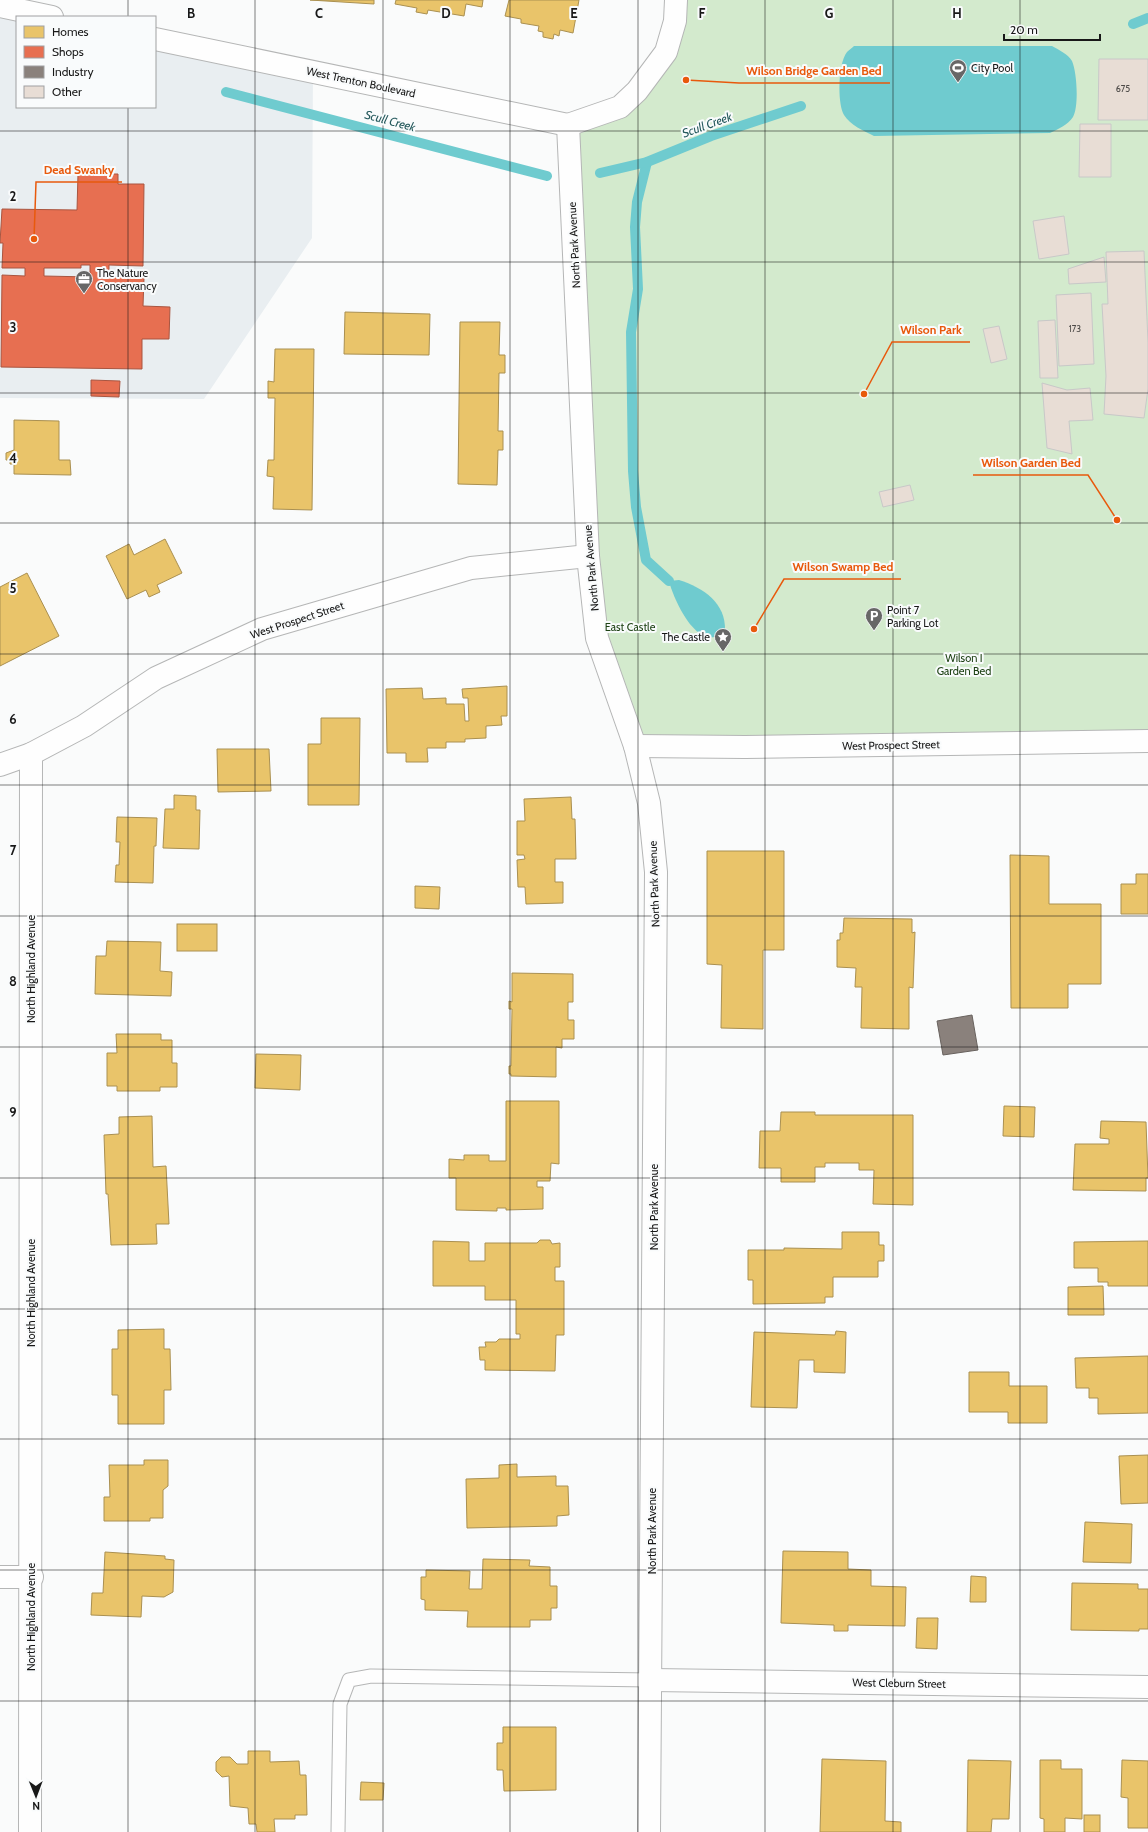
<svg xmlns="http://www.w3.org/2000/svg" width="1148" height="1832" viewBox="0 0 1148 1832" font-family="Cabin,sans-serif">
  <rect width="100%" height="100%" fill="#fafbfb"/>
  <polygon fill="#e9eef1" points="0,6 17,17 17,107 155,107 155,39 313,71 312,238 204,399 0,398"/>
  <polygon fill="#d3eacd" points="676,0 1148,0 1148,741 635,746 597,638 568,125 637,91"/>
  <g fill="#6fcbcf">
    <path d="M854 46H1052C1059 50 1068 54 1072 61 1077 72 1079 107 1073 117 1068 125 1058 129 1050 133L874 136C864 131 850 125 844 115 837 103 838 63 847 52 849 50 852 48 854 46Z"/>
    <path d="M679 580C704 588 726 603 725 631 699 656 674 601 669 581Z"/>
  </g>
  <g fill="#e9c46a" stroke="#aa9051">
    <polygon points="310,0 374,0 374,4"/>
    <polygon points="396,0 483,0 482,7 466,4 464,16 428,10 427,14 416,12 417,8 395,4"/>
    <polygon points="509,0 579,0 573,33 560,30 559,36 554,34 553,39 543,37 543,32 538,31 539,26 521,23 521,19 505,16"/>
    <polygon points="345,312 430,314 429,355 344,354"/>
    <polygon points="460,322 500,322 499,355 505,355 505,373 499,373 498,431 503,431 503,450 498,450 497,485 458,484"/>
    <polygon points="275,349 314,349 312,510 273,509 274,477 267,476 268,460 274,460 275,398 268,398 268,381 274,382"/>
    <polygon points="14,420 59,421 59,460 70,460 71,475 14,474 14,464 10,464 10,460 6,460 6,453 14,450"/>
    <polygon points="165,539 182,573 157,585 160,592 149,597 146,590 127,599 106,556 129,544 134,555"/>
    <polygon points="27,573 59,636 0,666 0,587"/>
    <polygon points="507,686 507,716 501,716 502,725 486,726 486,738 465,739 465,742 446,742 446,748 427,748 428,762 406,762 406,753 387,753 386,689 422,688 423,699 446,698 446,704 464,704 465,721 469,721 468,698 463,698 462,689"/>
    <polygon points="321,718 360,718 359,805 308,805 308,744 321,744"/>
    <polygon points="217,749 269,749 271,791 218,792"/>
    <polygon points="174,795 196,796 196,810 200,810 199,849 163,848 165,809 174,809"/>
    <polygon points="571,797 572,819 575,819 576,859 555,859 555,882 563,882 563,903 526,904 525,887 518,887 517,860 525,859 524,855 517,855 517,821 525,821 524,799"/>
    <polygon points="117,817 157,818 156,846 154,846 153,883 115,882 116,865 119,865 120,842 116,842"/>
    <polygon points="707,851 784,851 784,950 763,950 763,1029 721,1028 722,965 707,964"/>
    <polygon points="1010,855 1049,856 1049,904 1101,904 1101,984 1068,984 1068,1008 1011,1008"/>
    <polygon points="1136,874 1148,874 1148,914 1121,914 1121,884 1136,884"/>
    <polygon points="415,886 440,887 439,909 415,908"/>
    <polygon points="844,918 912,919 912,933 915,932 913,988 909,987 909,1029 861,1028 862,987 855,987 856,968 837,967 837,940 840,940 840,933 843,933"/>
    <rect x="177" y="924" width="40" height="27"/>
    <polygon points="107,941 161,942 160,971 172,972 171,996 95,994 96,956 106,956"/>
    <polygon points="512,973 573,974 573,1002 568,1002 568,1020 574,1020 574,1039 562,1039 562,1048 556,1047 556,1077 511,1076 511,1074 509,1074 509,1066 511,1066 512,1009 509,1009 509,1001 512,1002"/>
    <polygon points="116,1034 161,1034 161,1040 172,1040 172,1063 177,1063 177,1087 160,1087 160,1091 117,1091 117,1086 107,1086 107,1053 117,1053"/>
    <polygon points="256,1054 301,1055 300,1090 255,1088"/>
    <polygon points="506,1101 559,1101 559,1164 551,1163 550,1181 537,1181 537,1187 543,1187 543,1209 506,1210 506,1208 497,1208 497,1211 456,1210 456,1178 449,1178 449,1159 464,1160 464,1155 489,1155 489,1161 506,1161"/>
    <polygon points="1004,1106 1035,1107 1034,1137 1003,1136"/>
    <polygon points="781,1112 815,1112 815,1115 913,1115 913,1205 873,1204 874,1170 859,1170 859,1163 825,1163 825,1167 815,1167 815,1182 781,1182 781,1168 759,1168 760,1131 780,1131"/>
    <polygon points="152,1116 153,1167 166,1166 169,1224 156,1224 157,1244 111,1245 108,1194 106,1194 104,1135 119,1134 119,1117"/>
    <polygon points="1101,1121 1146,1122 1148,1178 1146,1178 1146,1191 1073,1190 1075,1144 1109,1144 1109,1139 1100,1138"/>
    <polygon points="842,1232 879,1232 879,1245 884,1245 884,1261 878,1261 878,1277 833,1277 833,1297 825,1297 825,1303 753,1304 753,1280 748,1280 748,1250 784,1250 784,1248 842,1249"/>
    <polygon points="540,1240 550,1240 552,1244 560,1243 560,1267 555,1267 555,1281 564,1281 564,1335 556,1335 555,1371 485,1370 485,1360 480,1360 479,1347 486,1347 485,1342 496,1342 499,1339 520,1339 520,1334 516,1334 516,1300 485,1300 485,1286 433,1286 433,1241 469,1242 469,1261 485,1261 485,1243 537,1243"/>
    <polygon points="1148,1241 1148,1286 1108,1286 1108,1282 1098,1282 1098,1268 1074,1268 1074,1242"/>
    <polygon points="1103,1286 1104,1315 1068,1315 1068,1287"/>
    <polygon points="164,1329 164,1349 170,1349 171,1390 164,1390 164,1424 118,1424 118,1395 112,1395 112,1349 118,1349 118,1330"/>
    <polygon points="836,1331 846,1332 845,1373 814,1372 814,1360 799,1360 797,1408 751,1407 754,1332 835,1335"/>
    <polygon points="1148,1356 1148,1413 1098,1414 1098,1398 1089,1398 1089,1388 1076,1388 1075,1358"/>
    <polygon points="969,1372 1009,1372 1009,1386 1047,1386 1047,1423 1008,1423 1008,1412 969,1412"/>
    <polygon points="1148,1455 1148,1503 1121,1504 1119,1456"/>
    <polygon points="144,1460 168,1460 168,1486 163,1490 163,1518 150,1518 150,1521 104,1521 104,1497 110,1497 109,1465 144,1465"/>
    <polygon points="517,1464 517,1477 556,1476 556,1486 568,1486 569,1515 557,1516 557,1526 467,1528 466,1479 499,1478 499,1465"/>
    <polygon points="1085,1522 1132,1524 1131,1563 1083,1562"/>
    <polygon points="783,1551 848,1552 848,1569 871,1570 871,1586 906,1587 905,1626 848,1625 848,1631 834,1631 834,1625 781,1623"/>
    <polygon points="105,1552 165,1556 165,1559 174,1560 173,1592 164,1597 142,1596 141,1617 91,1615 92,1593 103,1593"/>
    <polygon points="483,1559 530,1560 529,1566 550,1567 550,1586 557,1586 557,1608 551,1608 551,1620 530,1620 530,1627 467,1627 468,1611 425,1610 425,1600 421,1599 421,1577 426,1577 426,1570 470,1571 469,1589 482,1589"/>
    <polygon points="971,1576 986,1577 986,1602 970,1602"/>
    <polygon points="1072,1583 1138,1584 1138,1589 1148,1589 1148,1629 1139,1629 1139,1631 1071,1630"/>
    <polygon points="917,1618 938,1618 937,1649 916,1648"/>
    <polygon points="503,1727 556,1727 556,1790 504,1791 503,1770 497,1770 497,1743 503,1743"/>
    <polygon points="248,1751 270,1751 270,1762 299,1761 300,1775 306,1775 307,1815 295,1815 295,1819 274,1819 275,1832 257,1832 256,1824 249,1824 248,1808 230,1806 229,1776 222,1777 216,1771 216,1762 221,1757 230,1757 237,1764 248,1764"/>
    <polygon points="822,1759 886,1761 885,1821 901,1822 901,1832 820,1832"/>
    <polygon points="968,1760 1011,1761 1009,1819 992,1819 991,1832 967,1832"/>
    <polygon points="1040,1760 1061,1760 1061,1769 1082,1769 1082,1819 1065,1818 1065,1832 1044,1832 1044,1819 1040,1818"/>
    <polygon points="1122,1760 1148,1761 1148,1828 1128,1828 1128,1798 1121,1797"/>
    <polygon points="361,1782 384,1783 383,1800 360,1800"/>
    <rect x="1084" y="1815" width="16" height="17"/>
  </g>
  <g fill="#e76f51" stroke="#a95540" fill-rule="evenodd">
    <path d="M78 174H118V184H144L143 266 109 265V277L144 278 143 306 170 307 169 339H142V369L1 367 2 275 25 276V268H2L3 243H0L2 209 77 210ZM81 265H90V277L44 276V268H81Z"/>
    <polygon points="91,380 120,381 119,397 91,396"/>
  </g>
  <polygon fill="#8a817c" stroke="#68625e" points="972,1015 978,1050 943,1055 937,1021"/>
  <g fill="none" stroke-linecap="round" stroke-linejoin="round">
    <g stroke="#6fcbcf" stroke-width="10">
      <polyline points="1133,24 1148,18"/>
      <polyline points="226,92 547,176"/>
      <polyline points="647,162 637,202 635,227 638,289 631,332 633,471 636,507 646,560 669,581"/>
      <polyline points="600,173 647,162 711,136 801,106"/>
    </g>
  </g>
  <g fill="#e8ddd5" stroke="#c8c8c8">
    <polygon points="1099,59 1148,59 1148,120 1098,120"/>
    <polygon points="1080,124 1111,124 1111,177 1079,177"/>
    <polygon points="1064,216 1069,254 1039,259 1033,221"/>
    <polygon points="1144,251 1148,342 1148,389 1144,418 1104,414 1106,376 1102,304 1108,304 1106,252"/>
    <polygon points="1104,257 1106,282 1069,284 1068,269"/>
    <polygon points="1091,293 1094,364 1059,366 1056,295"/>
    <polygon points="1055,320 1058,378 1040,378 1038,321"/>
    <polygon points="999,326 1007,359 991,363 983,329"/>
    <polygon points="1042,383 1067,390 1090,388 1093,420 1069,421 1072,454 1047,448"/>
    <polygon points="910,485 914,500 883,507 879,492"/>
  </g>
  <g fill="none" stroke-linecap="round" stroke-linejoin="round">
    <defs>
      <polyline id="service" points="338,1832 340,1704 349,1680 371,1676 651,1680"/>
      <g id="minor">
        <polyline points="0,6 52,17"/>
        <polyline points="155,39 568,125"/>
        <polyline points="568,125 588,556 597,638 635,746 649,803 656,872 649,1832"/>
        <polyline points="568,125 620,107 637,91 666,52 675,21 676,0"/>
        <polyline points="635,746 745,747 1148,741"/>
        <polyline points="0,765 31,754 84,726 156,678 262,629 471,568 588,556"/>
        <polyline points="0,1577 32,1577"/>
        <polyline points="651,1680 1148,1687"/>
        <polyline points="30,1832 31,754"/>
      </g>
    </defs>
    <use href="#service" stroke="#b5b6b6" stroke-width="15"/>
    <use href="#minor" stroke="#b5b6b6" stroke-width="24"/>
    <use href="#service" stroke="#fefefe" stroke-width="13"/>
    <use href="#minor" stroke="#fefefe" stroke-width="22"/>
  </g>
  <path fill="none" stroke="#181818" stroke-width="1" stroke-opacity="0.55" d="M128 0V17M255 0V1832M383 0V1832M510 0V1832M638 0V1832M765 0V1832M893 0V1832M1020 0V1832M128 107V1832M0 131H1148M0 262H1148M0 393H1148M0 523H1148M0 654H1148M0 785H1148M0 916H1148M0 1047H1148M0 1178H1148M0 1309H1148M0 1439H1148M0 1570H1148M0 1701H1148"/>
  <defs>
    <symbol id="stadium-pin" viewBox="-11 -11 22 30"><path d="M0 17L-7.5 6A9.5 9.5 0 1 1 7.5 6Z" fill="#676767" stroke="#f9fbfc"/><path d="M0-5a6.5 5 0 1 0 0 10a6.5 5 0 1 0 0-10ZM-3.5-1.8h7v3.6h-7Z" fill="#fff"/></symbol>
    <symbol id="office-pin" viewBox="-11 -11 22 30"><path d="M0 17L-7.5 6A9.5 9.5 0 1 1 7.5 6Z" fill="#676767" stroke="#f9fbfc"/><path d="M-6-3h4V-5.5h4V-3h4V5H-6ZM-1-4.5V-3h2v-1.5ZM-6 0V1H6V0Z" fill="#fff"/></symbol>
    <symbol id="parking-pin" viewBox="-11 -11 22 30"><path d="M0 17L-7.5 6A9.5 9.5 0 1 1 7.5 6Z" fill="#676767" stroke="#f9fbfc"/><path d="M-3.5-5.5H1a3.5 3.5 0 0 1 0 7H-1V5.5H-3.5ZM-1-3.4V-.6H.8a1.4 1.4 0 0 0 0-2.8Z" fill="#fff"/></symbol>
    <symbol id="sight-pin" viewBox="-11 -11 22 30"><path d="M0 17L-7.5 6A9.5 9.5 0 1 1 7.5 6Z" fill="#676767" stroke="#f9fbfc"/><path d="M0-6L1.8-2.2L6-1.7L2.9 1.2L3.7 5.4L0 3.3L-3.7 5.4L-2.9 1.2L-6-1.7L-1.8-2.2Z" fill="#fff"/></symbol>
  </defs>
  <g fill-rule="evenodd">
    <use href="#stadium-pin" x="948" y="58" width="20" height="27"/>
    <use href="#office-pin" x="74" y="269" width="20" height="27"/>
    <use href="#parking-pin" x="864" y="606" width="20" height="27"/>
    <use href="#sight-pin" x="713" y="627" width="20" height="27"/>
  </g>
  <g text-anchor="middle" stroke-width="4" stroke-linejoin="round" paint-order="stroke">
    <g font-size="9" fill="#4c4947">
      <text x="1123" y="92">675</text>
      <text x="1075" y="332">173</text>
    </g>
    <g font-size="11" fill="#181818" stroke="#f9fbfc" text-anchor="start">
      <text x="971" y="72">City Pool</text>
      <text x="97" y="277">The Nature<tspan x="97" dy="13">Conservancy</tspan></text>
      <text x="887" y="614">Point 7<tspan x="887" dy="13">Parking Lot</tspan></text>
      <text x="710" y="641" text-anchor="end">The Castle</text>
    </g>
    <g font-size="11" fill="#181818" stroke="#f9fbfc">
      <text transform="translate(361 82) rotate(12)" y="4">West Trenton Boulevard</text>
      <text transform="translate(574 245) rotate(-93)" y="4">North Park Avenue</text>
      <text transform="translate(591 568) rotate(-95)" y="4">North Park Avenue</text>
      <text transform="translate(297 620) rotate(-18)" y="4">West Prospect Street</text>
      <text transform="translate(891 745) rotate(-1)" y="4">West Prospect Street</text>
      <text transform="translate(654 884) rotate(-92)" y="4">North Park Avenue</text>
      <text transform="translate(31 969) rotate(-90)" y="4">North Highland Avenue</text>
      <text transform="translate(654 1207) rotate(-90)" y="4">North Park Avenue</text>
      <text transform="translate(31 1293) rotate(-90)" y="4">North Highland Avenue</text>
      <text transform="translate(652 1531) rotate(-90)" y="4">North Park Avenue</text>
      <text transform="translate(31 1617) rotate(-90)" y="4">North Highland Avenue</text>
      <text transform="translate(899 1683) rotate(1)" y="4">West Cleburn Street</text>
    </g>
    <g font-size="11" fill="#1d4113" stroke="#f9fbfc">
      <text x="630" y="631">East Castle</text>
      <text x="964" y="662">Wilson I<tspan x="964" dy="13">Garden Bed</tspan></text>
    </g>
    <g font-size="12" font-style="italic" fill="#25595c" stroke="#f9fbfc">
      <text transform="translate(390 121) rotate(15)" y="4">Scull Creek</text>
      <text transform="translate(707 125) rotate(-20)" y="4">Scull Creek</text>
    </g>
  </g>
  <g font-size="13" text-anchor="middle" font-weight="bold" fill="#181818" stroke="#f9fbfc" stroke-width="4" stroke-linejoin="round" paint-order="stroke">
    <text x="191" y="18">B</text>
    <text x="319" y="18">C</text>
    <text x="446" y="18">D</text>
    <text x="574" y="18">E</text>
    <text x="702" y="18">F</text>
    <text x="829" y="18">G</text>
    <text x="957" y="18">H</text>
    <text x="13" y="201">2</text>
    <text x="13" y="332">3</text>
    <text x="13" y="463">4</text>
    <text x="13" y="593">5</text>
    <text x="13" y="724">6</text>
    <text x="13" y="855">7</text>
    <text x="13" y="986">8</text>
    <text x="13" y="1117">9</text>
  </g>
  <path fill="none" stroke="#e8590c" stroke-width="1.5" d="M686 80L739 83H890M34 239L36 182H122M864 394L892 342H970M1117 520L1088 475H973M754 629L784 579H901"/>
  <g fill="#e8590c" stroke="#f9fbfc" stroke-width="1.5">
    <circle cx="686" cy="80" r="4"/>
    <circle cx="34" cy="239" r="4"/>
    <circle cx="864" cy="394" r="4"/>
    <circle cx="1117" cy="520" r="4"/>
    <circle cx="754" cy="629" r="4"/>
  </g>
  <g font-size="12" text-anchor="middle" font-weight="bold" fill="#e8590c" stroke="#f9fbfc" stroke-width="4" stroke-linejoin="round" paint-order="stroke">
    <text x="814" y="75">Wilson Bridge Garden Bed</text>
    <text x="79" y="174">Dead Swanky</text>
    <text x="931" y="334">Wilson Park</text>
    <text x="1031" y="467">Wilson Garden Bed</text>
    <text x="843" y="571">Wilson Swamp Bed</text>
  </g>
  <rect x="16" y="16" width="140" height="92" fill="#f9fbfc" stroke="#9fa0a1"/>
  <rect x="24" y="26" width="20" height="12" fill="#e9c46a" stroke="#9fa0a1"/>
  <text x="52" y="36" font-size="12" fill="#181818">Homes</text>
  <rect x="24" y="46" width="20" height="12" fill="#e76f51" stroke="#9fa0a1"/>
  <text x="52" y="56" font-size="12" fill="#181818">Shops</text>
  <rect x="24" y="66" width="20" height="12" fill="#8a817c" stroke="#9fa0a1"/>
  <text x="52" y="76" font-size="12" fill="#181818">Industry</text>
  <rect x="24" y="86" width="20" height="12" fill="#e8ddd5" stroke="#9fa0a1"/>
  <text x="52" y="96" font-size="12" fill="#181818">Other</text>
  <g transform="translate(36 1796) rotate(179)" stroke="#f9fbfc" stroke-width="3" paint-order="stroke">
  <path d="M0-3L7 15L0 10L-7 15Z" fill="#181818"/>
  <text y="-6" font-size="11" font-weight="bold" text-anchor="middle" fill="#181818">N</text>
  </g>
  <path d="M1004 34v6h96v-6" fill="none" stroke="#181818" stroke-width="2"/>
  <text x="1010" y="34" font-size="12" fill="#181818" stroke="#f9fbfc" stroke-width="3" paint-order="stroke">20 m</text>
</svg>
